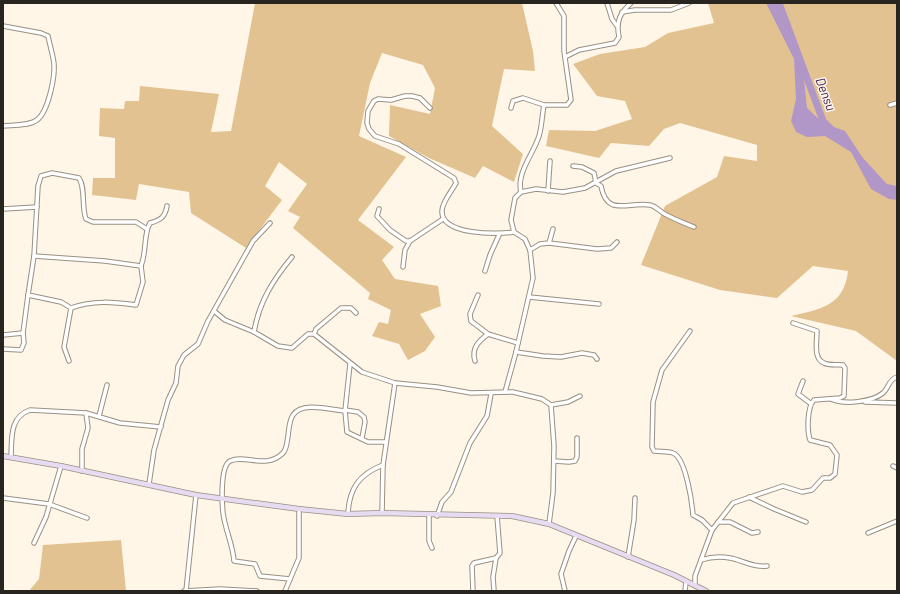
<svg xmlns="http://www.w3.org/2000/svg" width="900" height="594" viewBox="0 0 900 594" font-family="Barlow,sans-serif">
  <rect width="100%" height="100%" fill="#fff6e8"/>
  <g fill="#e3c291">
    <polygon points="255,3 522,3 533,51 535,71 504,69 492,126 523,154 514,182 483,166 475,178 429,158 389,136 390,105 430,114 435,88 423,65 382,53 370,83 359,136 406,157 358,220 394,247 382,260 395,279 438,286 441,306 420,314 435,337 425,351 408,360 399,344 372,336 379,322 388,324 391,310 368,299 370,293 293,228 300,217 288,211 307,184 279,162 265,186 282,200 246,248 191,213 189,192 139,184 136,200 92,195 93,178 115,178 115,138 99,136 100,108 124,109 125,101 139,101 140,86 219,94 211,132 231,131"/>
    <path d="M708 3H897V361L856 331 791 316C821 309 844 306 848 271L813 266 777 298 720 290 641 265 665 206 717 177 724 156 757 161V145L680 123 664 129 649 146 611 143 599 158 546 146 549 130 595 131 632 119 625 101 597 96 573 64 600 54 645 47 668 33 714 23Z"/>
    <polygon points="121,540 126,591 29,591 39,579 43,545"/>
  </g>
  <polygon fill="#b097c7" points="766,3 778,3 792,42 802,61 807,108 823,123 845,131 884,190 897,192 897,200 889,199 871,189 851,152 825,136 807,137 796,132 791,121 796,99 794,59"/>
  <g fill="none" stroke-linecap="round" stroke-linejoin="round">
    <g stroke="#b097c7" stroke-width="7">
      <polyline points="779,3 823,121 832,130"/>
      <polyline points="862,162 885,187 897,190"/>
    </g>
    <defs>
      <g id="street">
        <polyline points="607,3 612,19 617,26"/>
        <polyline points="622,12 635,10 671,10 689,3"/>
        <path d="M3 26 41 33 48 36C50 46 53 55 54 64 55 78 48 112 37 120 29 126 13 125 3 126"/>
        <path d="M565 57 579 50 615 43 619 37C616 22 619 14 631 3"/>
        <polyline points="890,105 897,103"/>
        <path d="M430 108 420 98 412 96H405L391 100 378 99 374 101 368 111 367 123 369 129 375 136 399 144 454 178 456 183C452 191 442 202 442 211 441 235 498 235 514 232"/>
        <polyline points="511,108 513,101 523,98 544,105 567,105 571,100 564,51 564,16 556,3"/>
        <path d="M573 166 582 167 594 173 596 183 601 186C607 218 629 201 650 205 655 206 660 211 663 213 673 219 684 223 694 227"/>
        <polyline points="548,191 550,161"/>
        <path d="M521 192C516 173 534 153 539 136 542 126 542 115 544 105"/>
        <polyline points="3,209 37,207"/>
        <polyline points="379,209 377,216 390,230 406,241 410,241 443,219"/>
        <polyline points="549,243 597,249 611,248 617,242"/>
        <polyline points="530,250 540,244 549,243 553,229"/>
        <path d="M34 256 105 261 141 266C147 251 143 235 150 223 161 220 165 217 167 206"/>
        <polyline points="403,267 405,250 410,241"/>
        <polyline points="485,271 490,255 499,235"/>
        <polyline points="478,295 470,314 471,321 488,334 518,343"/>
        <polyline points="529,297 599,304"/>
        <path d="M71 308C93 300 113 302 136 305L143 282 141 266"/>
        <polyline points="214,311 225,320 254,332 278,346 292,348 308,334 314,334 362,372 395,383 437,387 471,393 513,392 542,399 551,405 568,402 580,396"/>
        <path d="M690 331 662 370 653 402 652 447 654 451C660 452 667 451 673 453 686 458 692 503 693 515L702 520 712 530"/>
        <path d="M254 332C259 302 273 280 292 257"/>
        <polyline points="314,334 316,329 341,308 351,308 356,313"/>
        <polyline points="3,335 23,333 28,295"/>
        <polyline points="3,349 21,350 24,343 23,333"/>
        <polyline points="516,352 543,356 561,357 582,353 594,355 597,359"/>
        <path d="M69 361 64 347 71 308 61 302 28 295 34 256 38 186 41 176 52 173 79 178C86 189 81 206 86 219L93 222H136L147 229"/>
        <path d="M475 361C471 348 479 341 488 334"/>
        <polyline points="350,364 345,411 347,432 368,442 385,442"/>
        <polyline points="803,381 798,394 810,403"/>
        <polyline points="505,392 516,352 533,278 530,250 525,239 514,232 511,220 515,198 521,192 536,189 563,192 585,188 616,171 670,158"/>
        <path d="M831 399C844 405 872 402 883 393 889 388 888 380 897 377"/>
        <polyline points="865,402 897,403"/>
        <polyline points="345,410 358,412 364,417 365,422 362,438"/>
        <polyline points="99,416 107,385"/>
        <path d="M11 457C12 439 9 417 30 410L86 413 120 423 161 427"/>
        <polyline points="554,461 569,462 575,461 577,457 577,438"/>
        <polyline points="893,466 897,468"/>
        <polyline points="82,471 82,449 88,428 86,413"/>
        <polyline points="149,484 154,450 168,400 176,383 178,366 184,355 198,344 208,321 253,241 270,223"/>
        <polyline points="749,497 774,509 806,522"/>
        <polyline points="3,498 49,504 87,518"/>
        <polyline points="382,513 383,465 395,383"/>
        <path d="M348 514C349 489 359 474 383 465"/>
        <polyline points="429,515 429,541 432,548"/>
        <polyline points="437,516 442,502 451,492 470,443 487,416 491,394"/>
        <polyline points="718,522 730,522 752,533 758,532"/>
        <polyline points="549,524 553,493 554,446 551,405"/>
        <polyline points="868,533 897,521"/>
        <polyline points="34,543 46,517 61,466"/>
        <polyline points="628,557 634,520 635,498"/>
        <path d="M701 560C710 557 720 556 730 558 742 560 754 568 767 566"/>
        <path d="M290 579 260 576 255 564 234 561C233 545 225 529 223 513 222 503 220 466 230 461 245 454 266 470 283 453 287 449 287 441 288 436 289 429 289 421 293 415 302 401 331 410 345 411"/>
        <path d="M695 586V576L712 530 733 503 783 486 802 492 812 490 823 478H830L835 474 837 455 830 445 810 440C807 431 807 407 814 400L840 398 844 396 845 368 843 365C838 364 830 366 824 363 813 359 817 341 817 331L793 323"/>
        <polyline points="184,591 220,589 257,591"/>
        <polyline points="186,591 196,495"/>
        <polyline points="285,591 299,558 299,509"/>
        <polyline points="473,591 472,566 474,563 496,558 500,553 497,516"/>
        <polyline points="494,591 493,577 496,558"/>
        <polyline points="565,591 561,574 569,551 576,536"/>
        <polyline points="685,591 686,582"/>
      </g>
      <polyline id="secondary" points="3,456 61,466 196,495 299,509 348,514 382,513 512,516 549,524 674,575 706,591"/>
    </defs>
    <use href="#street" stroke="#989083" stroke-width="5.5"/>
    <use href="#secondary" stroke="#989083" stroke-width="6"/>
    <use href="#street" stroke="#fff" stroke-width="3.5"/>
    <use href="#secondary" stroke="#e6dbf0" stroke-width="4.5"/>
  </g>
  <g text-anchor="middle" stroke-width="3" stroke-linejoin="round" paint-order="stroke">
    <g font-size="13" font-style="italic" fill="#371550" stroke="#fff6e8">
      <text transform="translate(826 94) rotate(69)" y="5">Densu</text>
    </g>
  </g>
  <rect width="900" height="594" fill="none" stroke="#282520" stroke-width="8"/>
</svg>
